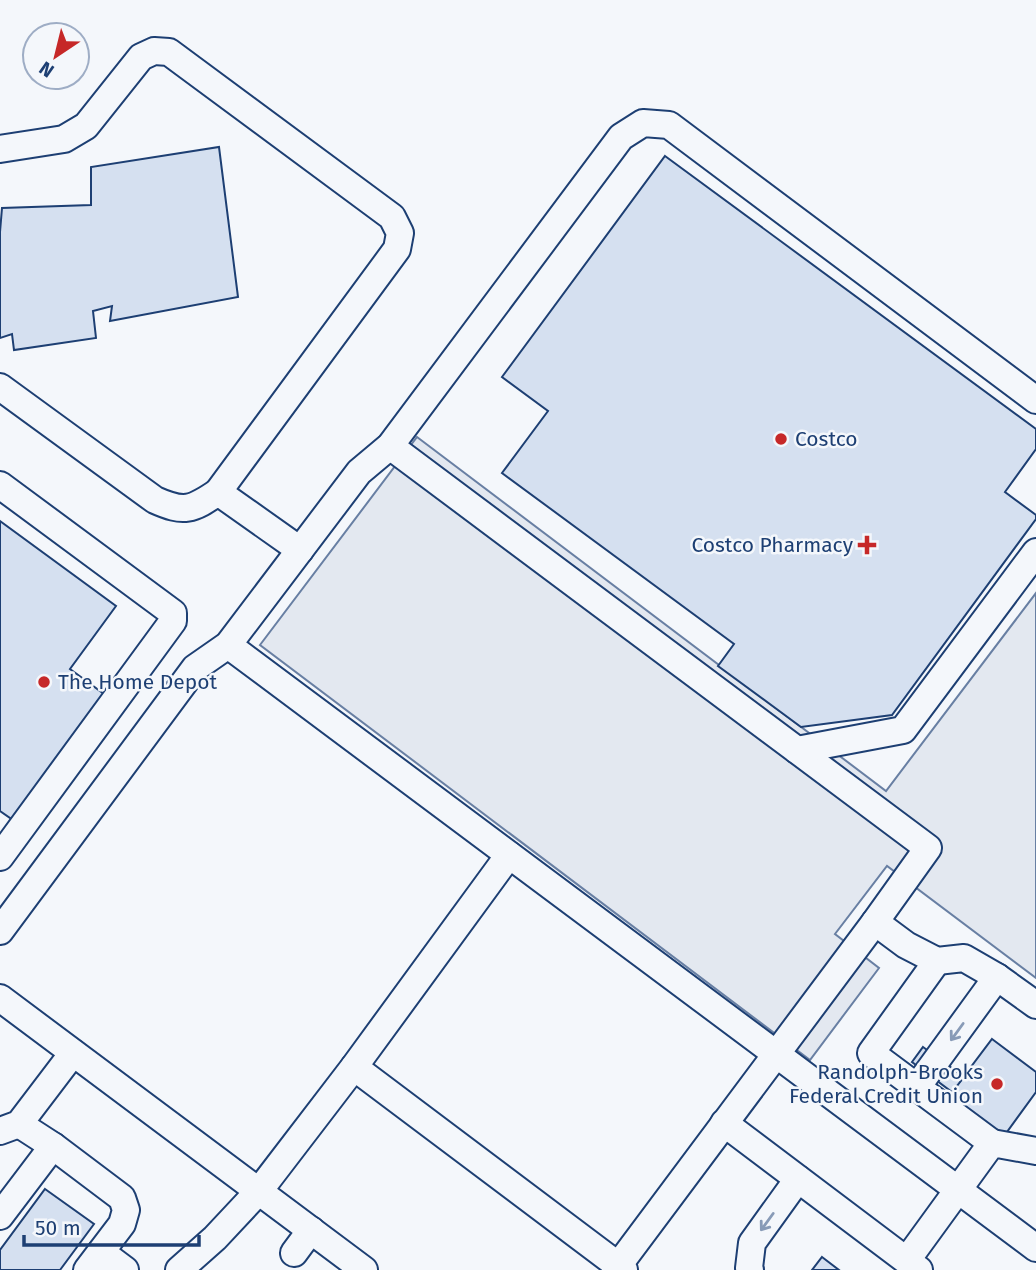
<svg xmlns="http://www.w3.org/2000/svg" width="1036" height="1270" viewBox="0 0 1036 1270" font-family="'Fira Sans',sans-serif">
  <rect width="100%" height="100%" fill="#f4f7fb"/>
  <polygon fill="#e3e8f0" stroke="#687fa3" stroke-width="2" points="417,437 886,791 1036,593 1036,978 887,866 835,934 879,968 810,1060 260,645"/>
  <g fill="#d5e0f0" stroke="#1d3f73" stroke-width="2">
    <polygon points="219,147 238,297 110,321 112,306 93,311 96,338 14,350 12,334 0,338 0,232 2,208 91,205 91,167"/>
    <polygon points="665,156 1036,429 1036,449 1005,492 1036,515 1036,519 892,715 801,727 718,666 734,644 502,473 548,411 502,377"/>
    <polygon points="0,521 116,606 70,669 104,694 13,820 0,811"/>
    <polygon points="992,1039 1036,1072 1036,1092 1004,1136 949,1096"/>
    <polygon points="923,1047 964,1077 952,1092 912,1062"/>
    <polygon points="45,1189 94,1224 60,1270 0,1270 0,1250"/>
    <polygon points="822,1257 839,1270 812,1270"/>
  </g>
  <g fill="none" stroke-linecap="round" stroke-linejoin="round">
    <defs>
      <g id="minor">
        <polyline points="0,149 64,139 86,126 141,57 154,51 169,52 392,217 400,233 397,249 218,492"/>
        <path d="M0 387 155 500C184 513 192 510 218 492L300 550"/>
        <polyline points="390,446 928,848 875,922 615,1270"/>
        <polyline points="0,485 173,613 173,621 0,857"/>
        <polyline points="228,645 1036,1248"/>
        <polyline points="797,750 903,730 1036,552"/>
        <polyline points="875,922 906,945 937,961 964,958 997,977 1036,1005"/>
        <polyline points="0,931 195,668 228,645 359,472 390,446 621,137 643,123 669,125 1036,400"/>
        <polyline points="937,961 871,1053 992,1143"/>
        <polyline points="0,998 364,1270"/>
        <polyline points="354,1067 624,1270"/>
        <polyline points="917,1087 997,977"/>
        <polyline points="724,1123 919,1270"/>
        <polyline points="19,1124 53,1146 122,1198 126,1210 122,1224 87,1270"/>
        <polyline points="0,1131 19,1124 73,1053"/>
        <polyline points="0,1216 53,1146"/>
        <polyline points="101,1252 125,1270"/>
        <polyline points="294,1253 311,1230"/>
        <polyline points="907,1260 992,1143 1036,1151"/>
        <polyline points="179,1270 215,1238 259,1191 354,1067 509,855"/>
        <polyline points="750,1270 749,1268 752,1243 798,1179"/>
      </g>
    </defs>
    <use href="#minor" stroke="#1d3f73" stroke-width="30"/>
    <use href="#minor" stroke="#f4f7fb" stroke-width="26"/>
  </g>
  <defs><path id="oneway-shaft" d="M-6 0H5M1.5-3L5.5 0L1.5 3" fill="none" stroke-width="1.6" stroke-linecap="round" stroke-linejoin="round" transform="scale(1.75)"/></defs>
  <g stroke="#889bb7">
    <use href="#oneway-shaft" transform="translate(957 1032) rotate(126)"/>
    <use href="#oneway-shaft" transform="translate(767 1222) rotate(126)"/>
  </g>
  <g fill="#c62828" stroke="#f4f7fb" stroke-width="2.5">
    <circle cx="781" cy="439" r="7"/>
    <path d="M863.5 534.5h7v7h7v7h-7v7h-7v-7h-7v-7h7z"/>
    <circle cx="44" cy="682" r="7"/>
    <circle cx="997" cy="1084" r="7"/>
  </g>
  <g text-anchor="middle" stroke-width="5" stroke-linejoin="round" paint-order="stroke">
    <g font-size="21" fill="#1d3f73" stroke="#f4f7fb" text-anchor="start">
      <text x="795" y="446">Costco</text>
      <text x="853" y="552" text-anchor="end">Costco Pharmacy</text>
      <text x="58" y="689">The Home Depot</text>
      <text x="983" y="1079" text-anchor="end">Randolph-Brooks<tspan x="983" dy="24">Federal Credit Union</tspan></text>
    </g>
  </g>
  <g transform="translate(56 56) rotate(215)"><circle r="33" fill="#f4f7fb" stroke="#9eadc5" stroke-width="2"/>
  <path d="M0-5L12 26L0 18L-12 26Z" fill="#c62828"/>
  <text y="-10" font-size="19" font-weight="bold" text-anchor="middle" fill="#1d3f73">N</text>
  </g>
  <path d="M24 1235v10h175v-10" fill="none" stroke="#1d3f73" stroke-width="3.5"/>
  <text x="35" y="1235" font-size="21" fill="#1d3f73" stroke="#f4f7fb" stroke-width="5" paint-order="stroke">50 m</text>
</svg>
